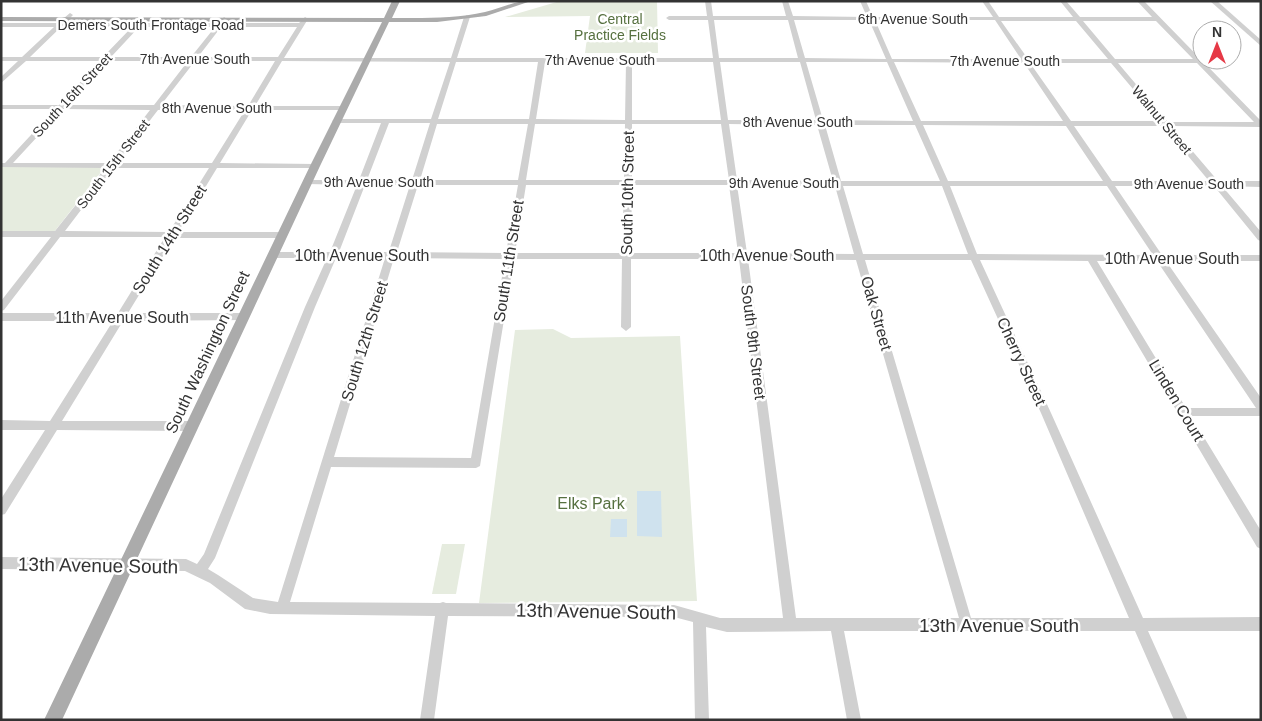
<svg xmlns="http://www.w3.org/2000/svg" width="1262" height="721" viewBox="0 0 1262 721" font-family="Helvetica,sans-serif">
  <rect width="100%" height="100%" fill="#fff"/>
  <g fill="#e6ecdf">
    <polygon points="560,1 657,1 658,53 585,53 590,16 505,17"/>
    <polygon points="1,167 105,167 54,232 1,231"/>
    <polygon points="553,329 571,338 680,336 697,601 479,603 515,330"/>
    <polygon points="442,544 465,544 456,594 432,594"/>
  </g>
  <g fill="#cfe2ee">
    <polygon points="637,491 661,491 662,537 637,536"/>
    <polygon points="611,519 627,519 627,537 610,537"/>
  </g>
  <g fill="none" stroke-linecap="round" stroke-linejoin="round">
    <g fill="#d0d0d0" fill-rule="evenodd">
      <path d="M705 1H711L713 16H786L782 1H788L793 16 867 17 860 1H866L873 17H993L982 1H988L999 17H1073L1060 1H1066L1080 17H1152L1137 1H1144L1261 121V127L1171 126 1218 181H1261V187L1222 186 1261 232V241L1258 240 1214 186H1115L1162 255H1261V261H1166L1261 398V416H1191L1261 531V549L1257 547 1088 261 980 260 1051 413 1143 618 1261 617V631H1148L1188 720H1174L1135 631H844L861 720H847L831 631 727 632 706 627 709 720H695L693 622 674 617 448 616 434 720H420L435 616 270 614 245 609 210 583 185 571 1 569V557L186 559 197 564 204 554 305 307 327 258H273L269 255 273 252H330L357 185 307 184 303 182 307 180H359L381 123H336L332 121 336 119H431L450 62 282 61 255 106H342L346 108 342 110H252L220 163 315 164 319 166 315 168H217L178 232H282L286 235 282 238H174L128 313H243L246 314 248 317 246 320 123 321 62 421H191L195 423 196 426 195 429 191 431 57 430 5 514 1 515V499L45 430H1V420L50 421 113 321H1V313H118L165 237H60L4 310 1 311V301L51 237H1V231H55L105 168 1 167V163H5L55 109H1V105H59L100 61H26L1 83V77L18 61H1V57H22L54 27H1V23H58L70 13 73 15 65 23H218L224 17 227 19 224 23H299L305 17 308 19 284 58H451L464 17 467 15 470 17 457 58H713L708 20H669L666 18 669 16H707ZM714 20H788L798 58H719ZM794 20H869L886 59 805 58ZM875 20H995L1021 59H892ZM1001 21H1076L1108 59H1028ZM1083 21H1156L1193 59H1115ZM61 27H132L103 57H30ZM139 27H215L191 57H111ZM221 27H297L278 57H198ZM107 61H188L154 105H67ZM195 61H275L248 106 161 105ZM456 62H538L529 119H438ZM545 62H626L625 120 536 119ZM632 62H713L721 120H632ZM720 62H800L816 120H728ZM806 62H887L913 121 823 120ZM894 62 1024 63 1063 121H921ZM1030 63H1111L1160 121H1071ZM1118 63H1197L1254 122H1168ZM63 109 150 110 109 163H13ZM158 110H245L212 163H117ZM389 123H430L412 180H367ZM437 124H528L518 180H420ZM535 124H625L624 180H526ZM632 124H721L729 180H632ZM729 124 817 125 833 181 737 180ZM825 125H915L940 181H841ZM923 125 1066 126 1103 181H948ZM1074 126H1163L1209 181H1112ZM113 168H209L169 232 65 231ZM365 185H410L390 248 388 252H339ZM418 185H518L506 253 397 252ZM526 185H624L622 253H515ZM632 185H729L738 253H631ZM737 185 835 186 854 254 747 253ZM843 186H942L968 254H863ZM950 186H1107L1153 255 977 254ZM336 258H385L278 602 253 598 218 575 208 569 215 558 315 307ZM394 258 505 259 471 458 334 457ZM514 259H622L621 327 626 331 631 327V259H739L783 618H720L674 605 446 603 443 602 440 603 290 602 331 467 476 468 480 466ZM748 259 856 260 959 618H796ZM865 260H971L1041 413 1129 618H971ZM1097 261H1157L1256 408H1186Z"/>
      <polygon points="1210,1 1217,1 1261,40 1261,46"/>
    </g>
    <path fill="#ababab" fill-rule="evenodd" d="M392 1H400L392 18C423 18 455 19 485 12 501 8 514 1 531 1L486 16 437 22H389L320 166 62 720H44L310 166 382 22 1 21V17L384 18Z"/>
  </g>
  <g text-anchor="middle" stroke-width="5" stroke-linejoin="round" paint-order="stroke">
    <g font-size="14" fill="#56703f" stroke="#fff">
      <text x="620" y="24">Central<tspan x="620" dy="16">Practice Fields</tspan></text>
    </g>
    <g font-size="14" fill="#333" stroke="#fff">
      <text x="913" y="24">6th Avenue South</text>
      <text x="151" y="30">Demers South Frontage Road</text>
      <text x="195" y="64">7th Avenue South</text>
      <text x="600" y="65">7th Avenue South</text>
      <text x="1005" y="66">7th Avenue South</text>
      <text transform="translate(72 95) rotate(-47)" y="5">South 16th Street</text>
      <text x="217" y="113">8th Avenue South</text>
      <text transform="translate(1162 120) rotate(50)" y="5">Walnut Street</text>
      <text x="798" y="127">8th Avenue South</text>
      <text transform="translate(113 164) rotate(-52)" y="5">South 15th Street</text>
      <text x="379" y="187">9th Avenue South</text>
      <text x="784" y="188">9th Avenue South</text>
      <text x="1189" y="189">9th Avenue South</text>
    </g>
    <g font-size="16" fill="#333" stroke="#fff">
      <text transform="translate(627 193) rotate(-89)" y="6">South 10th Street</text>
      <text transform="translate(169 239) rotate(-58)" y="6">South 14th Street</text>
      <text x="362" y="261">10th Avenue South</text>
      <text x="767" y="261">10th Avenue South</text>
      <text x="1172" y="264">10th Avenue South</text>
      <text transform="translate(508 261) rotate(-81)" y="6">South 11th Street</text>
      <text transform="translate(877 313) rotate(74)" y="6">Oak Street</text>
      <text x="122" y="323">11th Avenue South</text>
      <text transform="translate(364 341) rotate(-73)" y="6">South 12th Street</text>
      <text transform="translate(754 342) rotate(83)" y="6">South 9th Street</text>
      <text transform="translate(207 352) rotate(-65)" y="6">South Washington Street</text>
      <text transform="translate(1022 361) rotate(65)" y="6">Cherry Street</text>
      <text transform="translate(1177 400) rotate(59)" y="6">Linden Court</text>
    </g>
    <g font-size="16" fill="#56703f" stroke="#fff">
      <text x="591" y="509">Elks Park</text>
    </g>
    <g font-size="19" fill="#333" stroke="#fff">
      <text transform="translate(98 565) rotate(1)" y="7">13th Avenue South</text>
      <text transform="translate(596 611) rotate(1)" y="7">13th Avenue South</text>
      <text x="999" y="632">13th Avenue South</text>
    </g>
  </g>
  <rect width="1262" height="721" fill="none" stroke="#333333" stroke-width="5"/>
  <g transform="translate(1217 45)"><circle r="24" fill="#ffffff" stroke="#adadad"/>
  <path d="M0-4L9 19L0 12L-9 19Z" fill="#e63946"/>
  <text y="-8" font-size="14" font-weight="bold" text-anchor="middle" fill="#333333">N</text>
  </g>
</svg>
